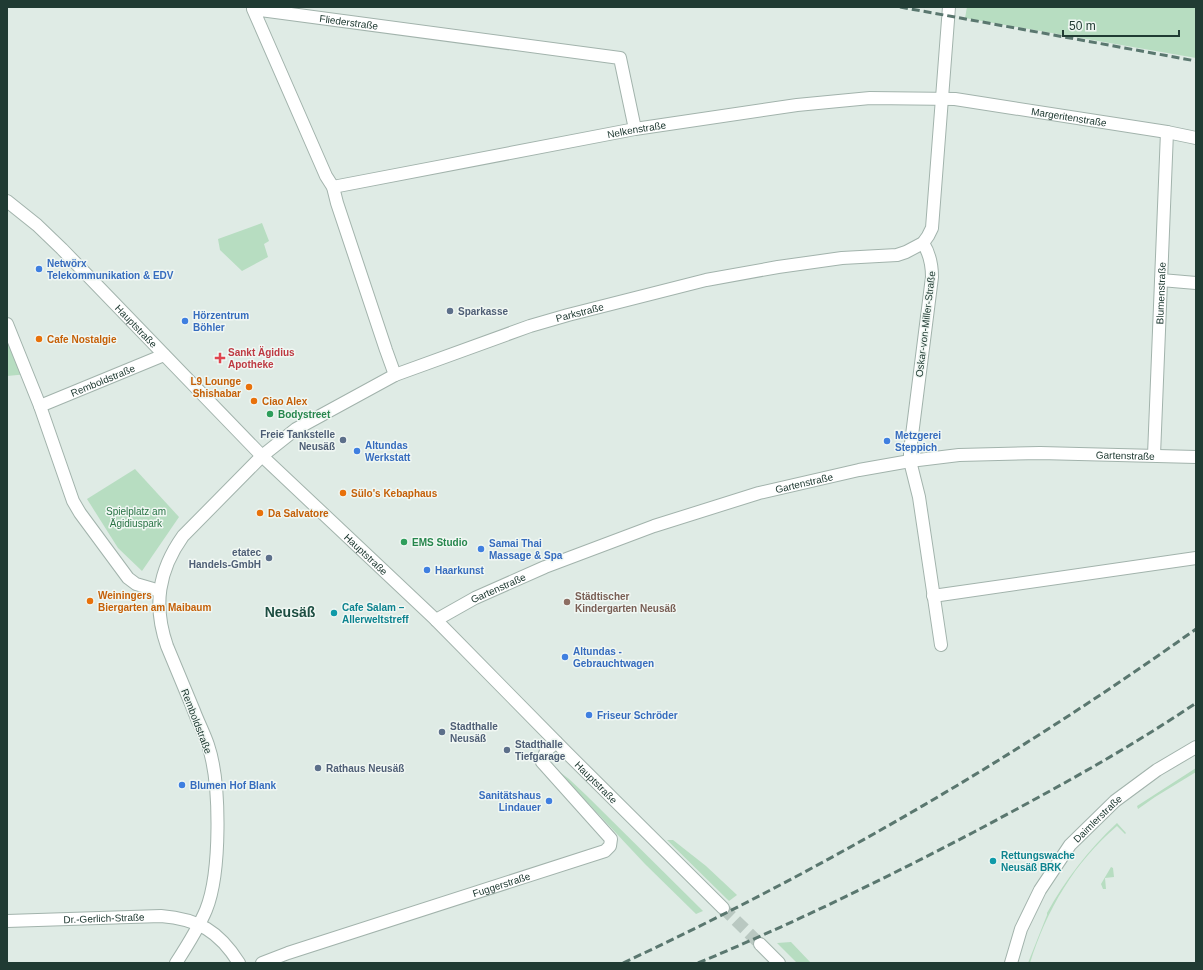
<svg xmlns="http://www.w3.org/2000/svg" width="1203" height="970" viewBox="0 0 1203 970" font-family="Helvetica,sans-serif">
  <rect width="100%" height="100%" fill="#dfebe5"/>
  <g fill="#b7ddc1">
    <polygon points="967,7 1196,7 1196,58 965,18"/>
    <polygon points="262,223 269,241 264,244 268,257 242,271 220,250 218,239"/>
    <polygon points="7,324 28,374 7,376"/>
    <polygon points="135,469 179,517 142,571 118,548 87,499"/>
    <polygon points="1196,768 1196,772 1155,797 1138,809 1137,806"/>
    <polygon points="557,770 569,779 587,796 703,911 696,914 645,864"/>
    <path d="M1117 823 1126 833 1125 834 1117 826C1074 863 1047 909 1030 963H1028L1047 915V913C1065 880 1089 849 1117 823Z"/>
    <polygon points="667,840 673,840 706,866 737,895 729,901"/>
    <polygon points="1111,867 1113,868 1114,877 1105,878 1106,889 1103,889 1101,884"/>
    <polygon points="791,942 811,963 797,963 777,943"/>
  </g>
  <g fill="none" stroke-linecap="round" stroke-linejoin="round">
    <polyline stroke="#b9c8c1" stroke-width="12" stroke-dasharray="12 6" stroke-linecap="butt" points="723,908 760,944"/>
    <defs>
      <g id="minor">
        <path id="s1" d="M333 187 635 129 797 105 870 98 955 99 1167 132 1196 138"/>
        <path id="s2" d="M7 201 37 225 62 249 262 456 436 620 566 752 723 908"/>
        <path d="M923 243C930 254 932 264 932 277L910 451V461L919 497 941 645"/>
        <polyline points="1161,280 1196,283"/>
        <polyline points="7,324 40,406"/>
        <path id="s3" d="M395 375 386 350 337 203 333 187 326 176 253 9 620 58 635 129"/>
        <path id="s4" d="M1154 455 1167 132"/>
        <path id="s5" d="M160 591 136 584 128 578 80 513 73 501 40 406 164 355"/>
        <polyline points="933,596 1196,558"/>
        <path id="s6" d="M436 620 475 598 545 567 654 526 759 493 859 470 910 461 959 455 1040 453 1196 457"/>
        <path id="s7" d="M7 921 161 916C198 919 219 931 239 963"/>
        <polyline points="760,944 779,963"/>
        <path id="s8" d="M176 963C187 946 198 929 206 910 221 873 221 783 208 745 204 733 198 722 194 711 185 689 176 668 167 646 153 606 158 571 183 536L262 456 296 429 395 375 530 326 568 315 706 280 778 267 842 258 897 255 906 252 923 243 928 236 932 228 949 7"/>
        <path id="s9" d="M262 963 288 953 605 851 610 846 611 839 542 762 546 751 556 742"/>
        <path id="s10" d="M1011 963 1021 929 1040 890 1070 845 1115 801 1157 770 1196 747"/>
      </g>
    </defs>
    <use href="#minor" stroke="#a2b3ac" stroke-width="14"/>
    <use href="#minor" stroke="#fff" stroke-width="12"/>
    <g stroke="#5a776f" stroke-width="3" stroke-dasharray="8 4" stroke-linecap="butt">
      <polyline points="900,7 1196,61"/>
      <path d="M623 963C824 869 1015 758 1196 629"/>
      <path d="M698 963C792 924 884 879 974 832 1049 792 1125 751 1196 703"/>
    </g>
  </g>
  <g fill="#3f7fe0" stroke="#f0f7f3" stroke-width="1.5">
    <circle cx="39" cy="269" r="4"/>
    <circle cx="185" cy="321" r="4"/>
    <circle cx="887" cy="441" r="4"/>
    <circle cx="357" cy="451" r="4"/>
    <circle cx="481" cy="549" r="4"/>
    <circle cx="427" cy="570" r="4"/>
    <circle cx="565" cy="657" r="4"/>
    <circle cx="589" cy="715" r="4"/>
    <circle cx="182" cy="785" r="4"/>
    <circle cx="549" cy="801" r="4"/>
  </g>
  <g fill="#5c6f8a" stroke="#f0f7f3" stroke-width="1.5">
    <circle cx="450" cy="311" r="4"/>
    <circle cx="343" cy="440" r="4"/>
    <circle cx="269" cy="558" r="4"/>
    <circle cx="442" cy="732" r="4"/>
    <circle cx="507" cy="750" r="4"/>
    <circle cx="318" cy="768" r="4"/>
  </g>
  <g fill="#e8710a" stroke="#f0f7f3" stroke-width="1.5">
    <circle cx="39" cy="339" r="4"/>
    <circle cx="249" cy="387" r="4"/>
    <circle cx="254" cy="401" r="4"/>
    <circle cx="343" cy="493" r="4"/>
    <circle cx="260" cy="513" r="4"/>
    <circle cx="90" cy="601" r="4"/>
  </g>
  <path fill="#e0444e" stroke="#f0f7f3" stroke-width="1.5" d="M218 352h4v4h4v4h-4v4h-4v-4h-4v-4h4z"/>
  <g fill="#2e9e5b" stroke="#f0f7f3" stroke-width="1.5">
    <circle cx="270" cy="414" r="4"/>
    <circle cx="404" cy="542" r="4"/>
  </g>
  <circle fill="#8d6e63" stroke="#f0f7f3" stroke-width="1.5" cx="567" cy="602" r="4"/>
  <g fill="#0f9aa8" stroke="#f0f7f3" stroke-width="1.5">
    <circle cx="334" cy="613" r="4"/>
    <circle cx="993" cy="861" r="4"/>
  </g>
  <g text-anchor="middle" stroke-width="3" stroke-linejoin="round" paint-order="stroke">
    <g font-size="10" fill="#203b33" stroke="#f0f7f3">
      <text dy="4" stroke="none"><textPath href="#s3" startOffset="490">Fliederstraße</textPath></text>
      <text dy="4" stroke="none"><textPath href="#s1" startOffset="745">Margeritenstraße</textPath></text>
      <text dy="4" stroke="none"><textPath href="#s1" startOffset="309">Nelkenstraße</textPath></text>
      <text dy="4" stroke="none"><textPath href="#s4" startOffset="162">Blumenstraße</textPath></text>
      <text dy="4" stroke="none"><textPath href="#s8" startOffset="915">Parkstraße</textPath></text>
      <text transform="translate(925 324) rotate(-83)" y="4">Oskar-von-Miller-Straße</text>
      <text dy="4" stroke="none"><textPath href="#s2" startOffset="180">Hauptstraße</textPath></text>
      <text dy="4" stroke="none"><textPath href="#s5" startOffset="298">Remboldstraße</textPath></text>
      <text dy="4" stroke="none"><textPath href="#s6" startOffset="718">Gartenstraße</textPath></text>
      <text dy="4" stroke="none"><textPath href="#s6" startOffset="394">Gartenstraße</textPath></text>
      <text dy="4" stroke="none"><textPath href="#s2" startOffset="504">Hauptstraße</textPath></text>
      <text dy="4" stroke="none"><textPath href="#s6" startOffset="70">Gartenstraße</textPath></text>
      <text transform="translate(197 721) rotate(69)" y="4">Remboldstraße</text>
      <text dy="4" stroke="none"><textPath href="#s2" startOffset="828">Hauptstraße</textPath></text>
      <text dy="4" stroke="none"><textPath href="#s10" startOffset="171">Daimlerstraße</textPath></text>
      <text dy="4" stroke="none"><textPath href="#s9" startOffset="252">Fuggerstraße</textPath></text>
      <text dy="4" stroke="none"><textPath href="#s7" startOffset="97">Dr.-Gerlich-Straße</textPath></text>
    </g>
    <g font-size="10" font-weight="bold" fill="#366cbe" stroke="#f0f7f3" text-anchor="start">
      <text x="47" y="267">Netwörx<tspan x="47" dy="12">Telekommunikation &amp; EDV</tspan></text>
      <text x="193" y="319">Hörzentrum<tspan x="193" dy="12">Böhler</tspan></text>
      <text x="895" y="439">Metzgerei<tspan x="895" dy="12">Steppich</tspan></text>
      <text x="365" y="449">Altundas<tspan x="365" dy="12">Werkstatt</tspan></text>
      <text x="489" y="547">Samai Thai<tspan x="489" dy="12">Massage &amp; Spa</tspan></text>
      <text x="435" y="574">Haarkunst</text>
      <text x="573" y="655">Altundas -<tspan x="573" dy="12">Gebrauchtwagen</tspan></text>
      <text x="597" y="719">Friseur Schröder</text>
      <text x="190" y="789">Blumen Hof Blank</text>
      <text x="541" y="799" text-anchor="end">Sanitätshaus<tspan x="541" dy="12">Lindauer</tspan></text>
    </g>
    <g font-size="10" font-weight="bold" fill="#4e5e75" stroke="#f0f7f3" text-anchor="start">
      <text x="458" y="315">Sparkasse</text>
      <text x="335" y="438" text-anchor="end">Freie Tankstelle<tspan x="335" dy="12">Neusäß</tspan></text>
      <text x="261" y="556" text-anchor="end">etatec<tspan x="261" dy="12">Handels-GmbH</tspan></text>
      <text x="450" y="730">Stadthalle<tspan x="450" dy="12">Neusäß</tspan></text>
      <text x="515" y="748">Stadthalle<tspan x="515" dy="12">Tiefgarage</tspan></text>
      <text x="326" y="772">Rathaus Neusäß</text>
    </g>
    <g font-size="10" font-weight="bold" fill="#c56008" stroke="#f0f7f3" text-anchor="start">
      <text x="47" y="343">Cafe Nostalgie</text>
      <text x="241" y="385" text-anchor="end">L9 Lounge<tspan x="241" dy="12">Shishabar</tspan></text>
      <text x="262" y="405">Ciao Alex</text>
      <text x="351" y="497">Sülo's Kebaphaus</text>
      <text x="268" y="517">Da Salvatore</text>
      <text x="98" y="599">Weiningers<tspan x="98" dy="12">Biergarten am Maibaum</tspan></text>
    </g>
    <g font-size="10" font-weight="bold" fill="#be3a42" stroke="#f0f7f3" text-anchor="start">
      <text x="228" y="356">Sankt Ägidius<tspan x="228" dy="12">Apotheke</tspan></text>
    </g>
    <g font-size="10" font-weight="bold" fill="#27864d" stroke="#f0f7f3" text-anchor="start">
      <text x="278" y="418">Bodystreet</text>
      <text x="412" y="546">EMS Studio</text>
    </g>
    <g font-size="10" fill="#297345" stroke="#f0f7f3">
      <text x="136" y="515">Spielplatz am<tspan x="136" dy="12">Ägidiuspark</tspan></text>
    </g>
    <g font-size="10" font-weight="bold" fill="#785e54" stroke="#f0f7f3" text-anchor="start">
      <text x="575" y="600">Städtischer<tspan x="575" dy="12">Kindergarten Neusäß</tspan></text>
    </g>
    <g font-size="10" font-weight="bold" fill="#0d838f" stroke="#f0f7f3" text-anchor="start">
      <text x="342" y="611">Cafe Salam –<tspan x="342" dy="12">Allerweltstreff</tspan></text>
      <text x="1001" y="859">Rettungswache<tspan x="1001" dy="12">Neusäß BRK</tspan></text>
    </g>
    <g font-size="14" font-weight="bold" fill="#1c4d41" stroke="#f0f7f3">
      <text x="290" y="617">Neusäß</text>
    </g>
  </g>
  <rect width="1203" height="970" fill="none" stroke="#203b33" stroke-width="16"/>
  <path d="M1063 30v6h116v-6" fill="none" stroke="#203b33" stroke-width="2"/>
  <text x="1069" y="30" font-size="12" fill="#203b33" stroke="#f0f7f3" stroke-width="3" paint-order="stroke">50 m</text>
</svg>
